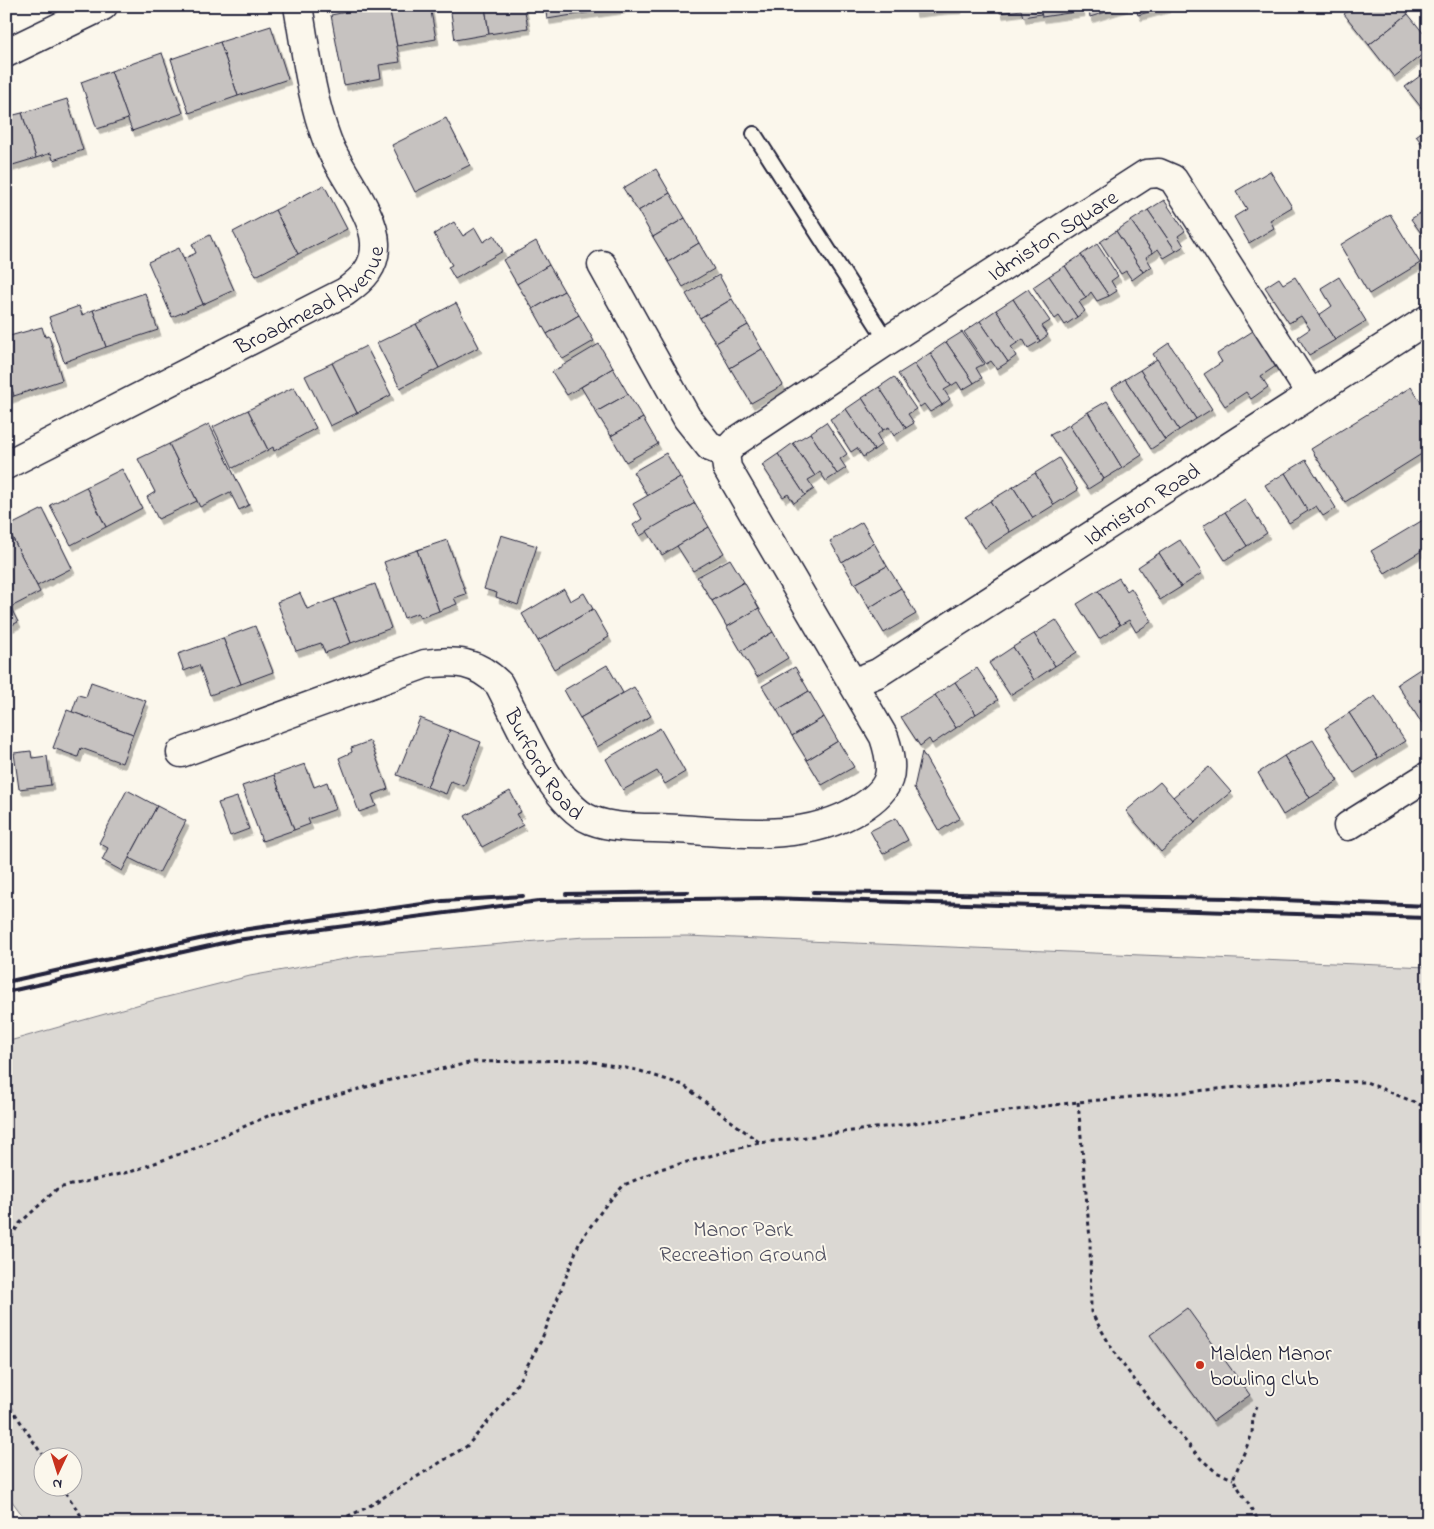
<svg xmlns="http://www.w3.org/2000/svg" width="1434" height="1529" viewBox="0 0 1434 1529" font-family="'Indie Flower',sans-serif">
  <defs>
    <filter id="shadow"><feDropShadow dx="3" dy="5.5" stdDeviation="0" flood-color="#0004"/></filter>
  </defs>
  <rect width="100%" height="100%" fill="#fbf7ec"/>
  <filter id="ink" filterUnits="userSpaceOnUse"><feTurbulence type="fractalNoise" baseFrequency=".02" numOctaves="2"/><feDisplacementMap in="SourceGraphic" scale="10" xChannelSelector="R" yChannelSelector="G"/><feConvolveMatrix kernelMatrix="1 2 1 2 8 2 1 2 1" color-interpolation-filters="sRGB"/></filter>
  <g filter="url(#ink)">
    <path fill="#dbd8d3" stroke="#7e7d87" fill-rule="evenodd" d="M687 936 1428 967V1523H28L6 1493V1042L151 1001 250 976 361 956 584 937ZM42 1456H72V1486H42Z"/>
    <g fill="#c6c2c0" stroke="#22223b" filter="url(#shadow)">
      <polygon points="376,6 389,6 400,62 379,65 381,78 344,85 331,15"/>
      <polygon points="389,6 430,6 436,39 397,46"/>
      <polygon points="450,6 485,6 489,34 455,40"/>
      <polygon points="485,6 524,6 528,28 489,34"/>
      <polygon points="545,6 577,6 579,14 547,19"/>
      <polygon points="577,6 622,6 622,8 579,14"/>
      <polygon points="913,6 940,6 941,9 914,12"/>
      <polygon points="940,6 959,6 959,8 941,9"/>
      <polygon points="999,6 1040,6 1041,14 1023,17 1021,10 1000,13"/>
      <polygon points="1040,6 1081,6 1082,11 1042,17"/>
      <polygon points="1088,6 1125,6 1090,17"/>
      <polygon points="1135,6 1167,6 1167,7 1138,15"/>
      <polygon points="1354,6 1402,6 1408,14 1369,45 1344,14"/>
      <polygon points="1408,14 1428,39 1428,50 1394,77 1369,45"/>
      <polygon points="271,26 288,79 238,96 220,42"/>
      <polygon points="220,42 238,96 189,113 171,59"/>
      <polygon points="162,53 183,113 132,131 111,71"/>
      <polygon points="1428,70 1428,116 1405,87"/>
      <polygon points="111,71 128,119 97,129 81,82"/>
      <polygon points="67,99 83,150 53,160 51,153 36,158 22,113"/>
      <polygon points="22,113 36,158 6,167 6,117"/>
      <polygon points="446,118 470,165 415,192 392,145"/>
      <polygon points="1428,127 1428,151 1416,136"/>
      <polygon points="656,169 670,193 638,211 623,188"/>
      <polygon points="1270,171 1292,207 1270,220 1274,228 1249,243 1234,217 1247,209 1236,191"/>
      <polygon points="324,185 347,229 298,254 275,210"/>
      <polygon points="670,193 685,218 653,237 638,211"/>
      <polygon points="1164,200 1185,231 1178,236 1184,246 1176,251 1148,210"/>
      <polygon points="1428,208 1428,243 1411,219"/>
      <polygon points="275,210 298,254 256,276 233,232"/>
      <polygon points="1148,210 1176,251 1164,258 1158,249 1153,253 1131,221"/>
      <polygon points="1390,214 1420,263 1369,294 1340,245"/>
      <polygon points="685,218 699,243 668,262 653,237"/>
      <polygon points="1131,221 1153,253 1146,257 1152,267 1143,272 1116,231"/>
      <polygon points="454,222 463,236 475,228 483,242 494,235 503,251 455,279 448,267 452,265 434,234"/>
      <polygon points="1116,231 1143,272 1132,280 1126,271 1121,274 1100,242"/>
      <polygon points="210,235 234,290 203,304 183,259 196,253 192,244"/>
      <polygon points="536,241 549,265 517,284 503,260"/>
      <polygon points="699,243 714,269 683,287 668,262"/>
      <polygon points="1097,244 1118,276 1111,281 1117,291 1109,296 1081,255"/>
      <polygon points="179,248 203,304 172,317 148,262"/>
      <polygon points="1081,255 1109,296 1097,301 1091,292 1086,298 1065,266"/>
      <polygon points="549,265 564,291 533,309 517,284"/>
      <polygon points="1065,266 1086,298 1079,302 1085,311 1077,317 1049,276"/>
      <polygon points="719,275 732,299 700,318 686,294"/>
      <polygon points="1049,276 1077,317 1065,325 1059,316 1055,319 1033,287"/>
      <polygon points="1295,277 1335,340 1309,355 1298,337 1310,329 1301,316 1289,323 1265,287 1279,278 1283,284"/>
      <polygon points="1339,277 1366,321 1335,340 1319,315 1332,306 1321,288"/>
      <polygon points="1028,289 1050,321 1042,326 1048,335 1040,341 1013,299"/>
      <polygon points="564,291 579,315 547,334 533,309"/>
      <polygon points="145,293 158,330 106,347 93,310"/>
      <polygon points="732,299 748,325 716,343 700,318"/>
      <polygon points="1013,299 1040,341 1028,348 1023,339 1017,343 996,310"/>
      <polygon points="456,303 479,347 439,368 416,324"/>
      <polygon points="79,306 82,315 93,310 106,347 64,362 49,317"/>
      <polygon points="996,310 1017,343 1011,347 1016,356 1008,362 980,321"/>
      <polygon points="579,315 594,341 563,359 547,334"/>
      <polygon points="980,321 1008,362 997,369 991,361 986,364 964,332"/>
      <polygon points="416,324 439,368 400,388 377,343"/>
      <polygon points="748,325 762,349 730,368 716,343"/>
      <polygon points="42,327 45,337 49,336 62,380 14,396 6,370 6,337"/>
      <polygon points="1253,331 1276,366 1261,376 1268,387 1251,399 1246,392 1225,406 1204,374 1222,362 1217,354"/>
      <polygon points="962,332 984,364 976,368 982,378 974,383 946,342"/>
      <polygon points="946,342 974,383 962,390 957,382 951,386 930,353"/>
      <polygon points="1169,343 1212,409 1196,419 1153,354"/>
      <polygon points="599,344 613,368 567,395 552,372"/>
      <polygon points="366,346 391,395 357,413 332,363"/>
      <polygon points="762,349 783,385 751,403 730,368"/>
      <polygon points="930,353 951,386 944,390 950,399 942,405 914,364"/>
      <polygon points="1157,359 1196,419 1179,430 1140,370"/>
      <polygon points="332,363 357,413 330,426 305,376"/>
      <polygon points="914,364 942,405 930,412 924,404 920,407 898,374"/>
      <polygon points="613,368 628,394 596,412 581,387"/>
      <polygon points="6,370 14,396 6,399"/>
      <polygon points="1140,370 1179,430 1165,440 1125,379"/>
      <polygon points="894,377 916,409 908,414 914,423 906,428 879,387"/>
      <polygon points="1125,379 1165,440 1151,449 1112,388"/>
      <polygon points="294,387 316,428 274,451 273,447 268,450 248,410"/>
      <polygon points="879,387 906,428 894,436 889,427 883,430 862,398"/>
      <polygon points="1411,387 1428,413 1428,450 1345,502 1311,449"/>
      <polygon points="628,394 643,418 611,436 596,412"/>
      <polygon points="862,398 883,430 877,435 882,444 874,450 846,409"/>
      <polygon points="1107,401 1142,455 1122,468 1088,412"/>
      <polygon points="846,409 874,450 863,457 857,448 851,452 830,419"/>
      <polygon points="248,410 268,450 233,468 213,427"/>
      <polygon points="1088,412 1122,468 1104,479 1069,425"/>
      <polygon points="643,418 658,444 626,462 611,436"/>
      <polygon points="826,422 847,454 840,459 846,468 837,474 810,433"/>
      <polygon points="209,424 249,505 239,510 230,492 200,507 169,444"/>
      <polygon points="1069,425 1104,479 1088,489 1050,435"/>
      <polygon points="810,433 837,474 826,481 820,472 815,476 793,443"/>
      <polygon points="793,443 815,476 808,480 814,489 805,495 778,454"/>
      <polygon points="169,444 197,501 158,519 147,497 155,492 138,459"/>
      <polygon points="666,453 680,477 648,496 633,472"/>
      <polygon points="778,454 805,495 794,503 788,494 783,497 762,465"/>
      <polygon points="1059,458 1078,490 1054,505 1035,473"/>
      <polygon points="1306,460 1336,508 1323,516 1316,506 1308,511 1285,473"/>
      <polygon points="122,469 142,508 106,527 86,487"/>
      <polygon points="1035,473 1054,505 1033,518 1013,487"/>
      <polygon points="1285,473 1308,511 1289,523 1265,485"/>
      <polygon points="680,477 695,503 640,536 633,525 642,519 633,504"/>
      <polygon points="86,487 106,527 71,545 50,505"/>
      <polygon points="1013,487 1033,518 1010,532 990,501"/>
      <polygon points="1245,499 1267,533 1247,546 1225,512"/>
      <polygon points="990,501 1010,532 985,548 965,517"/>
      <polygon points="695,503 709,527 662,555 647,531"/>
      <polygon points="43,509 72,568 37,586 7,527"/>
      <polygon points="1225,512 1247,546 1225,560 1203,526"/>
      <polygon points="1428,517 1428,547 1385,573 1371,551"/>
      <polygon points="862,522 874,543 842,562 830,541"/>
      <polygon points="7,527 40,592 11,607 6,598"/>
      <polygon points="709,527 724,553 693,571 677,546"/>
      <polygon points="501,535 537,546 518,605 496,597 497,593 484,589"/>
      <polygon points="447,540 466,594 454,598 457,604 439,611 417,550"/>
      <polygon points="1180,540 1202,573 1181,587 1159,553"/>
      <polygon points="874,543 887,566 855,584 842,562"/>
      <polygon points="417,550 439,611 420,618 418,613 404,618 384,562"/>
      <polygon points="1159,553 1181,587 1160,600 1138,567"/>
      <polygon points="730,559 744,582 712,601 697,577"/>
      <polygon points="887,566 901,588 869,608 855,584"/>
      <polygon points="1119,578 1127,591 1131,588 1152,621 1136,632 1129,620 1120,625 1098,591"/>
      <polygon points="744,582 759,608 727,627 712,601"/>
      <polygon points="375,584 391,628 351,643 334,599"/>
      <polygon points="901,588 916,614 884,633 869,608"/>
      <polygon points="564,589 570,601 584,593 593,609 538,641 522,614"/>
      <polygon points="1098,591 1120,625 1099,639 1077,604"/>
      <polygon points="300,593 307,609 334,599 351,643 325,653 321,643 296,651 277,602"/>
      <polygon points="7,600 18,622 6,628 6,601"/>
      <polygon points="759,608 773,632 741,651 727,627"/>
      <polygon points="593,609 609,637 554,669 538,641"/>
      <polygon points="1056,620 1077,652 1055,666 1034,634"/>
      <polygon points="255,626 273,672 241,684 223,638"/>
      <polygon points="773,632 788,658 757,677 741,651"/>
      <polygon points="1034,634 1055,666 1034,680 1013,647"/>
      <polygon points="223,638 241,684 210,695 199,665 184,671 178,654"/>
      <polygon points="1013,647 1034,680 1010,695 989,663"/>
      <polygon points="1428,664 1428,681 1420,669"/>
      <polygon points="607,665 623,693 580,718 564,690"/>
      <polygon points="795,667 809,691 777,710 762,686"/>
      <polygon points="977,668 998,700 976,714 955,682"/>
      <polygon points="1420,669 1428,681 1428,728 1426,730 1397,684"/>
      <polygon points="91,682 146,701 133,734 72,712 78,695 86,697"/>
      <polygon points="955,682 976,714 956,728 935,695"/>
      <polygon points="634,687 651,716 597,747 580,718"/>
      <polygon points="809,691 824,717 792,736 777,710"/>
      <polygon points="935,695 956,728 932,744 929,739 920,746 901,717"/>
      <polygon points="1375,696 1405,741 1378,758 1349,713"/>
      <polygon points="67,710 133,734 122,763 81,748 78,757 53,748"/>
      <polygon points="1349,713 1378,758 1354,773 1325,728"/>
      <polygon points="824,717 838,741 807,760 792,736"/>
      <polygon points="420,718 450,730 427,787 397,775"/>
      <polygon points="660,728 685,772 665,784 657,771 623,790 606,759"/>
      <polygon points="450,730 481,742 464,786 451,781 446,794 427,787"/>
      <polygon points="1313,740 1338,781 1310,798 1284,756"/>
      <polygon points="370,741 388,789 372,795 376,806 359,812 339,758 352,752 351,748"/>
      <polygon points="838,741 854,767 822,785 807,760"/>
      <polygon points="31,751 32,758 47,756 51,785 19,789 14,753"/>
      <polygon points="922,752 960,818 939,831 914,788"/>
      <polygon points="1284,756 1310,798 1283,815 1258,773"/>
      <polygon points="305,764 314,787 327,782 336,809 308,819 310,824 294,830 274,775"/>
      <polygon points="1209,767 1231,792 1195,822 1173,797"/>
      <polygon points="274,775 294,830 262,841 242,786"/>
      <polygon points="1160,782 1195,822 1161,852 1126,811"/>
      <polygon points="127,790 157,806 122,871 102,860 108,848 99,843"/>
      <polygon points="510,791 521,812 516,814 523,825 482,847 465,816"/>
      <polygon points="237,797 249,829 230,836 218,803"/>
      <polygon points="157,806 186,821 159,873 129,858"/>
      <polygon points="896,818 908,840 883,854 870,831"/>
      <polygon points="1187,1308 1250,1395 1213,1421 1150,1335"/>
    </g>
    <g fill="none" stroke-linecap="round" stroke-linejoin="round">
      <defs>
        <polyline id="lane" points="754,134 887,341"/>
        <g id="street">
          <polyline points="6,53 103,6"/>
          <polyline points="602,265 687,418 710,447 725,453"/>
          <path id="s1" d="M725 453 735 442 887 341 1146 174 1159 173 1173 179 1310 393"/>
          <path id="s2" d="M6 465 345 292C363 279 376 267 375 243 374 211 338 171 327 140 311 98 306 51 298 6"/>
          <path id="s3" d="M853 683 878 673 1428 319"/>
          <path id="s4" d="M181 753 425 664C456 660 476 661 499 684 518 720 553 805 591 820 617 830 651 827 678 829 738 833 805 842 859 809 892 789 896 773 884 737L727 468 725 453"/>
          <polyline points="1348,826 1428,776"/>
        </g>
      </defs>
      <use href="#lane" stroke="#22223b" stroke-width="18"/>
      <use href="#street" stroke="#22223b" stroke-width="31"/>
      <g stroke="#22223b" stroke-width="3" stroke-dasharray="4 4" stroke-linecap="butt">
        <polyline points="1078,1102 1090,1239 1091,1312 1117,1357 1154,1405 1201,1459 1216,1472 1233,1479"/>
        <polyline points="6,1244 20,1223 58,1188 133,1171 196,1148 270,1115 397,1078 474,1062 582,1060 637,1070 683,1085 759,1142"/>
        <polyline points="6,1400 43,1456"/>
        <polyline points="1257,1406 1253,1415 1252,1434 1233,1479 1260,1523"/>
        <polyline points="61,1486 86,1523"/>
        <polyline points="333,1523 366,1508 467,1446 510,1396 541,1341 580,1241 605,1206 624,1185 660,1169 759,1143 1078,1102 1303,1081 1366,1082 1428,1108"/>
      </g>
      <use href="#lane" stroke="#fbf7ec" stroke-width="14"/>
      <use href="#street" stroke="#fbf7ec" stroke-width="28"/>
      <g stroke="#22223b" stroke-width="4">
        <polyline points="813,892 1232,898 1428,906"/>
        <polyline points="566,894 688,892"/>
        <polyline points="6,982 235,931 443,901 523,896"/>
        <polyline points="6,992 236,940 539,901 767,898 1428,918"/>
      </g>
    </g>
  </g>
  <circle fill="#c8321e" stroke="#fbf7ec" stroke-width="2" cx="1200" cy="1365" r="5"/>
  <g text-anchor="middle" stroke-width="4" stroke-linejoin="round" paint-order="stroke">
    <g font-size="22" fill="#22223b" stroke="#fbf7ec">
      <text dy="8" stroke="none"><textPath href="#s1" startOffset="394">Idmiston Square</textPath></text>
      <text dy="8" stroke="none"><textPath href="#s2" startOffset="348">Broadmead Avenue</textPath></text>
      <text dy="8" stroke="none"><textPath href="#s3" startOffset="340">Idmiston Road</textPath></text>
      <text dy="8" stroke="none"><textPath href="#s4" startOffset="432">Burford Road</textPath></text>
    </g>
    <g font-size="22" fill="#505061" stroke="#fbf7ec">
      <text x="743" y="1236">Manor Park<tspan x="743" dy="25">Recreation Ground</tspan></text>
    </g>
    <g font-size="22" fill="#22223b" stroke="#fbf7ec" text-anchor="start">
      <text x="1210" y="1360">Malden Manor<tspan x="1210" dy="25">bowling club</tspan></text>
    </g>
  </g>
  <rect width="1434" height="1529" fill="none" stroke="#fbf7ec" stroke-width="25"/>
  <rect x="12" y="12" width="1409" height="1504" fill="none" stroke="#22223b" stroke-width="2" filter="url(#ink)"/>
  <g transform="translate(58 1472) rotate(184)"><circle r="24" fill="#fbf7ec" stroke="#a4a2a5"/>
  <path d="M0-4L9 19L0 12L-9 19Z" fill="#c8321e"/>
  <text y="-8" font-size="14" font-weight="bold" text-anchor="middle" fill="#22223b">N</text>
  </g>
</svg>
